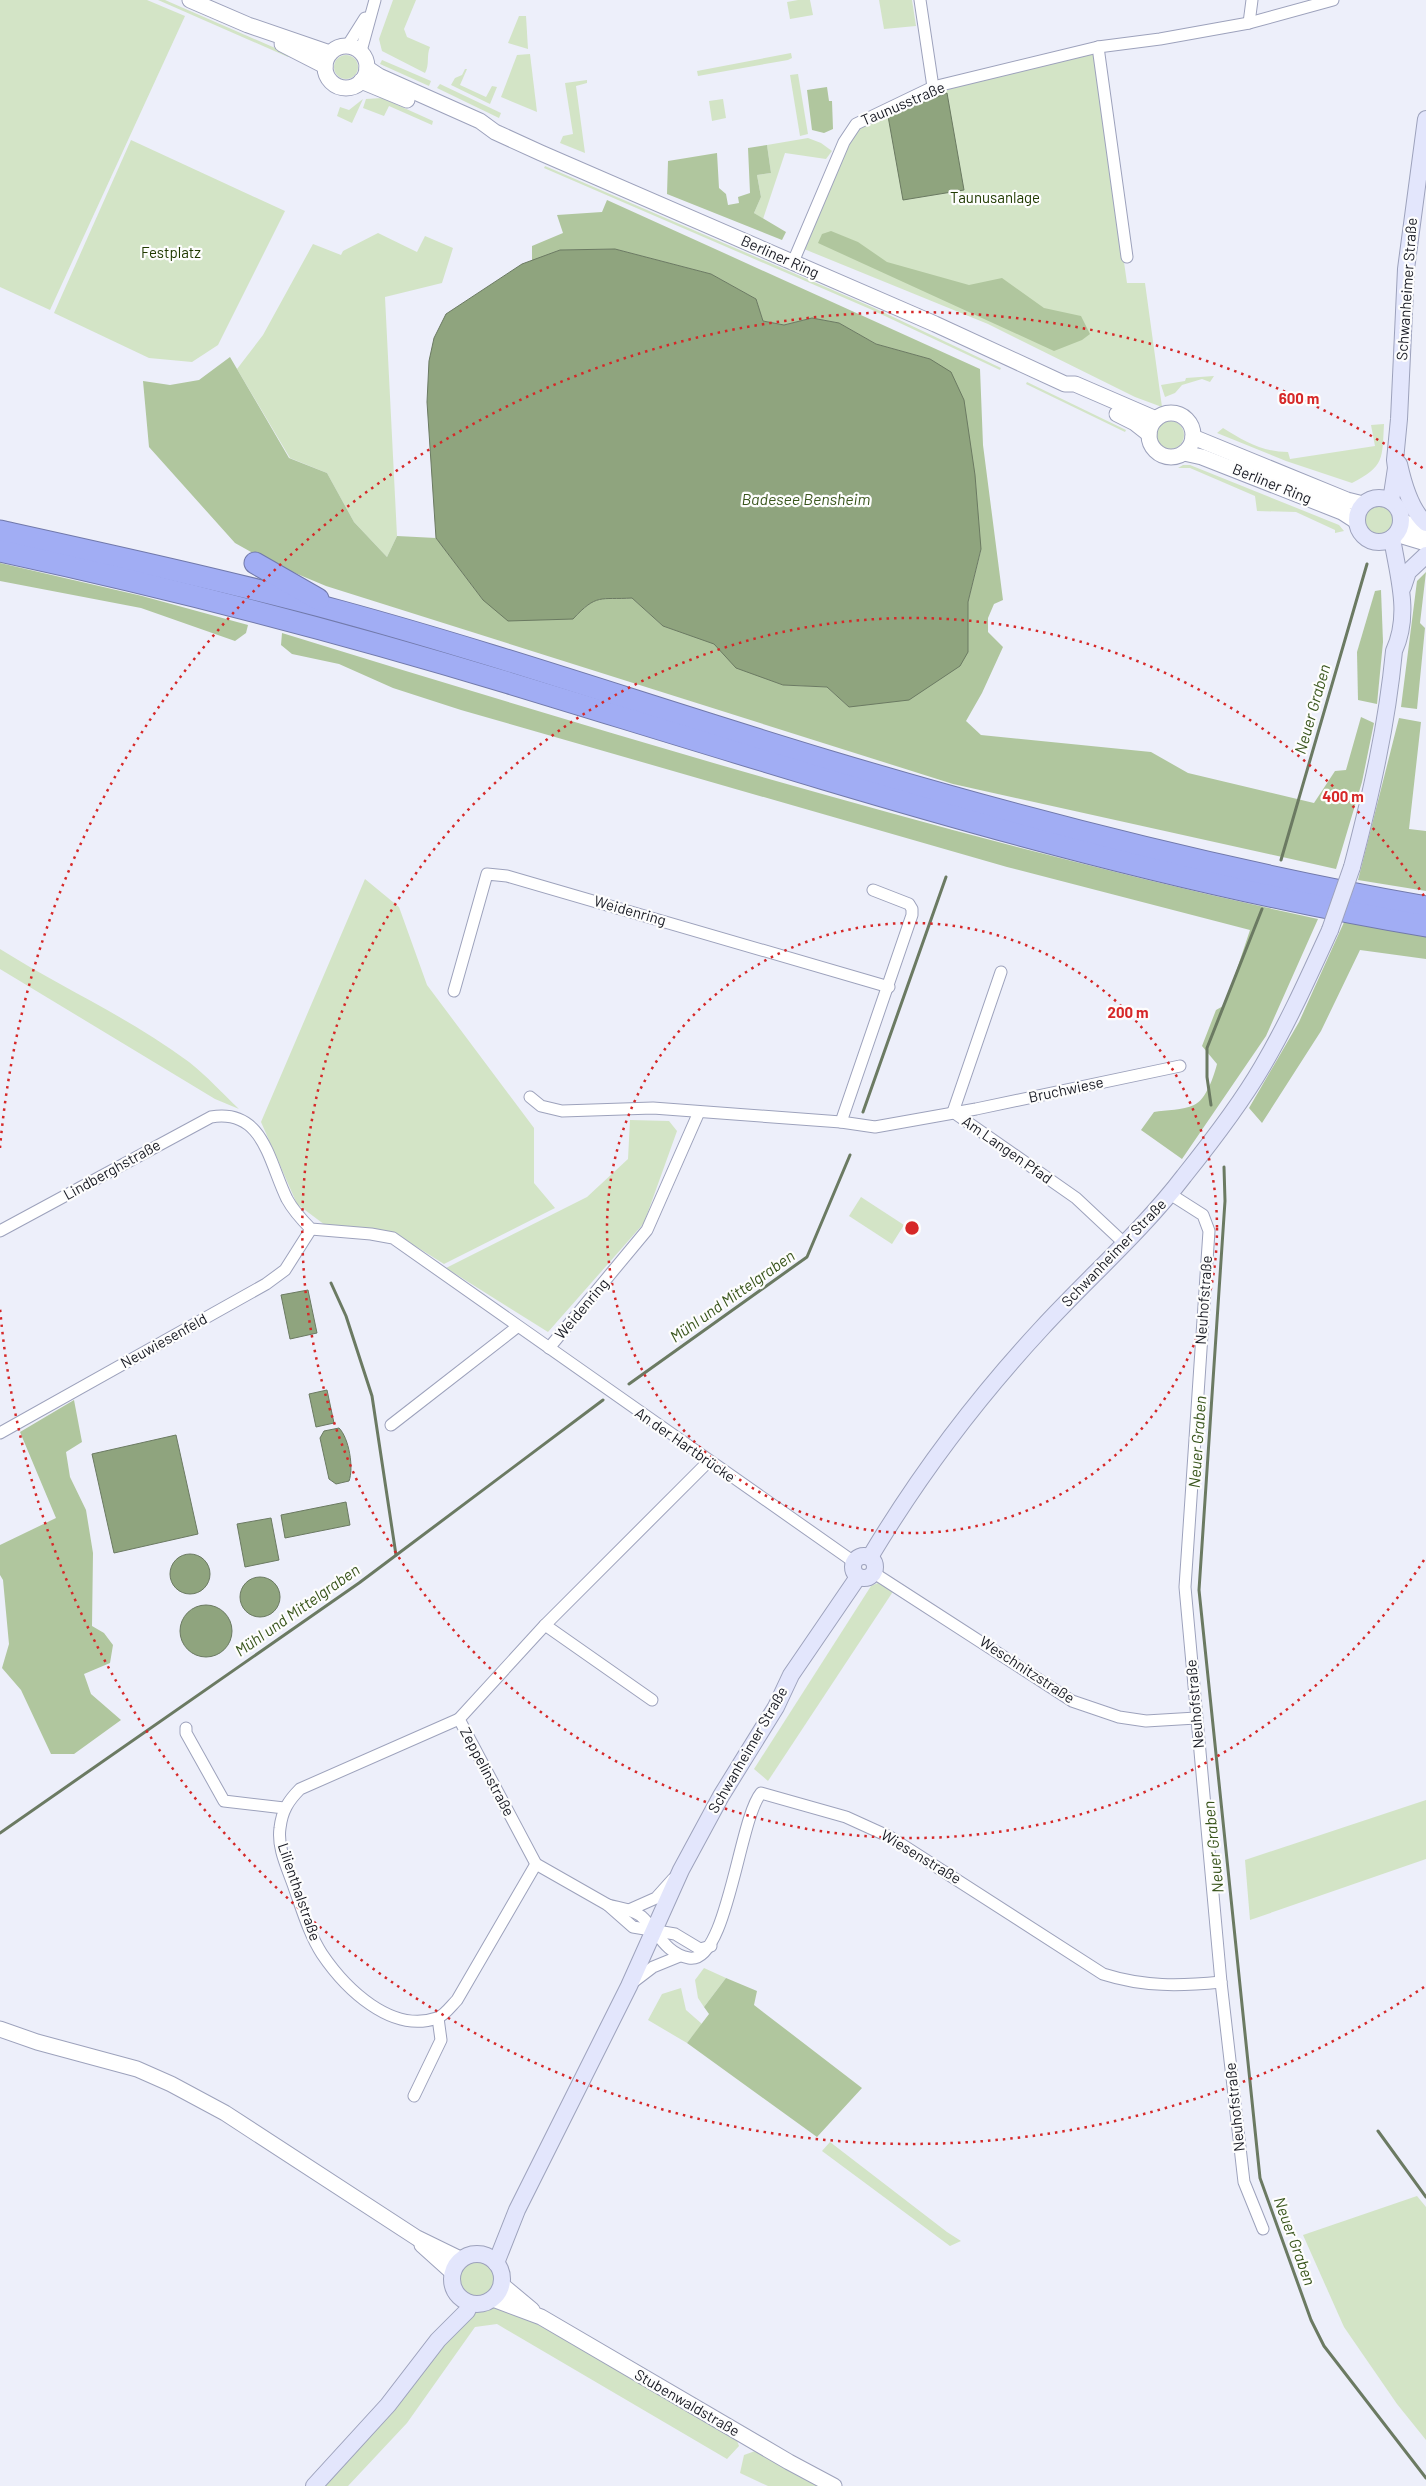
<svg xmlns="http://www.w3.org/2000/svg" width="1426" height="2486" viewBox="0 0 1426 2486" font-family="Barlow,sans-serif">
  <rect width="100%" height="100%" fill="#edeffa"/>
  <g fill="#d3e4c6">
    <polygon points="0,0 147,0 185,16 50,310 0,287"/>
    <polygon points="158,0 165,0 289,54 288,57"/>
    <path d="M393 0H416L404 29 407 37 430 47C426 57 430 64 425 73L382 51 379 39Z"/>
    <polygon points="798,0 810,0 813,15 790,19 787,2"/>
    <polygon points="879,0 912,0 916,26 884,29"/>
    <polygon points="519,16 526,16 528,49 508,43"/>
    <polygon points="791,53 792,58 788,60 698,76 697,71"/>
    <polygon points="1094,53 1127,283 1145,283 1162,407 1135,397 988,324 804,249 856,124 917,96"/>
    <polygon points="530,54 537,112 501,97 517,55"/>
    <circle cx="346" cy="67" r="12"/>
    <polygon points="382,60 431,81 429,86 380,64"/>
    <polygon points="465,69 467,69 460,85 486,97 492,86 497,87 490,104 451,85 455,78 462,75"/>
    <polygon points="798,74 808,134 800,136 790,75"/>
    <polygon points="587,80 587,83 576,86 585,153 560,143 563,136 573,134 565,83"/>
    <polygon points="440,84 501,113 499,118 437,88"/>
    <polygon points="382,98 433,121 432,125 389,106 384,116 363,108 366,99"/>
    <polygon points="363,99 352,123 337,116 340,107 349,110"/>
    <polygon points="723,99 726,118 712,121 709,101"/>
    <polygon points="808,138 821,143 832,151 826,159 785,153 763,219 754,213 761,197 757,175 771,173 767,145"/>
    <polygon points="131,140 285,211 218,345 192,362 149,358 54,313"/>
    <polygon points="545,166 872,307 1001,368 1000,370 870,309 544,168"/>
    <polygon points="378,233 417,252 425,236 453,248 442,283 385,297 397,536 387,557 354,522 327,473 290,458 237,369 263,335 313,244 341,255 343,251"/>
    <polygon points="1214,376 1210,382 1202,379 1182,385 1175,393 1165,397 1161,385 1185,381 1186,378"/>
    <polygon points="1027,382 1126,430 1125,432 1026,384"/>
    <circle cx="1170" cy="435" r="14"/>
    <path d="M1384 424C1382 459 1385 466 1352 483L1286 461 1217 433 1223 428C1244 441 1262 452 1288 452L1290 459 1375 446 1371 425Z"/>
    <polygon points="1183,465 1190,465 1339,525 1344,531 1335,533 1335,530 1296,512 1257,511 1255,496 1190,468 1178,468"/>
    <circle cx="1378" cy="519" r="16"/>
    <polygon points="365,879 399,907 427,985 534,1128 534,1183 555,1208 444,1264 396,1234 325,1225 297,1204 261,1122"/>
    <path d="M0 949C62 988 130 1018 189 1062 207 1076 223 1094 239 1109L215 1099 0 969Z"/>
    <polygon points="630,1120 669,1121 677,1131 644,1223 548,1332 446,1268 587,1197 628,1159"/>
    <polygon points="861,1197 904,1225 892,1244 849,1216"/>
    <polygon points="878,1583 894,1590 768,1781 754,1769 871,1586"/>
    <polygon points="1426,1800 1426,1859 1250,1920 1245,1860"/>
    <polygon points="704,1968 726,1978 704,2007 698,1998 695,1980"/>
    <polygon points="681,1988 686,2010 702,2024 687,2043 648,2020 662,1994"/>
    <polygon points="830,2142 947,2232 961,2241 950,2246 822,2151"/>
    <polygon points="1417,2196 1426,2207 1426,2440 1397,2404 1344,2327 1303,2235"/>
    <circle cx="476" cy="2279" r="19"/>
    <polygon points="494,2306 505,2307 557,2335 736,2438 739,2446 727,2459 497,2324 475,2327 407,2423 348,2486 319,2486 461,2321 471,2312"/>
    <polygon points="758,2450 823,2486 768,2486 740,2473 744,2455"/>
  </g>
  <g fill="#b0c69e">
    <polygon points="827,87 829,101 832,101 833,129 824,133 812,130 807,90"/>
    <polygon points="767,145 771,173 757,175 761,197 754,213 786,232 782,240 667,194 668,161 717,153 719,188 726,194 728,205 739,203 738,197 750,193 748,148"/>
    <path d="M607 200 980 369 983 445 1003 600 994 604 988 618V632L1003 647 982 693 966 721 981 735 1151 752 1188 773 1314 803 1335 771 1346 770 1361 717 1374 723 1362 782 1336 869 953 784 326 586 271 563 235 543 149 447 143 381 170 385 199 380 230 357 289 458 327 473 354 522 387 557 397 536 436 538 483 600 573 619C597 593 599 600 632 598L663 626 714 643 737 668 783 685 827 687 849 707 968 652V602L981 550 930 359 876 344 839 323 812 318 784 325 763 321 756 299 711 274 615 249 560 250 532 261V246L563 233 557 215 602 212Z"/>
    <polygon points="831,231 858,242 887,262 969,285 1002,278 1044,308 1081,316 1090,334 1082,340 1054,351 818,243 822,234"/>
    <polygon points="0,563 142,596 248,625 246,633 235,641 141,608 0,581"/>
    <polygon points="1426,572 1420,623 1425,628 1417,709 1401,707 1417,581"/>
    <polygon points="1381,590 1383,642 1377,704 1358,700 1357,652 1375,591"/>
    <path d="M282 633C624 738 967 843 1318 919L1266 1036 1182 1159 1141 1130 1154 1112C1166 1110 1183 1110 1194 1105 1206 1100 1214 1076 1217 1064L1202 1046 1216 1010 1225 1005 1250 930 1007 867 461 710 393 688 339 664 292 654 281 645Z"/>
    <polygon points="1399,718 1421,722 1409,829 1426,831 1426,891 1358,880"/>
    <polygon points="1345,920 1426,935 1426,959 1360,950 1321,1031 1262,1123 1249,1108 1299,1022"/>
    <polygon points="74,1400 82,1442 66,1452 70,1477 86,1510 93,1553 92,1626 104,1633 113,1645 110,1663 84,1674 91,1694 121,1720 74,1754 51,1754 21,1690 2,1668 9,1644 3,1580 0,1575 0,1545 56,1518 20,1432"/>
    <polygon points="726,1978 757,1991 754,2005 862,2088 817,2137 687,2043 709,2014 704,2007"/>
  </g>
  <g fill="#8fa47e" stroke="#6b7a62">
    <polygon points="947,93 964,190 903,200 888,116"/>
    <path d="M615 249 711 274 756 299 763 321 784 325 812 318 839 323 876 344 930 359 951 372 964 400 975 475 981 549 968 602V652L960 666 909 700 849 707 827 687 783 685 736 668 714 644 663 626 632 598C600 600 597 593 573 619L508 621 483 600 436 538 427 402 429 361 434 338 446 314 522 264 560 250Z"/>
    <polygon points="308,1290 317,1333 290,1339 281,1295"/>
    <polygon points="327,1390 334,1423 316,1427 309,1394"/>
    <path d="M339 1428C349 1438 354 1468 349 1481L336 1484 329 1479 320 1438 324 1431Z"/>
    <polygon points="176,1435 198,1534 114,1553 92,1454"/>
    <polygon points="346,1502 350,1525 285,1538 281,1515"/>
    <polygon points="271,1518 279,1560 245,1567 237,1524"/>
    <circle cx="190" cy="1574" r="20"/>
    <circle cx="260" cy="1597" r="20"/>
    <circle cx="206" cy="1631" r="26"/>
  </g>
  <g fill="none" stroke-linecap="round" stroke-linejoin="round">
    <g stroke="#6b7a62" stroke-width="3">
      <polyline points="1281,860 1367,564"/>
      <polyline points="1211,1105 1207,1077 1207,1048 1262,909"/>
      <polyline points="863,1112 946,877"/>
      <polyline points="1224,1167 1225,1201 1199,1590 1260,2178 1311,2320 1324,2346 1426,2478"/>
      <polyline points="331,1283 346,1316 372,1396 396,1555"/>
      <polyline points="629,1384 807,1257 850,1155"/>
      <polyline points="0,1833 359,1583 603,1400"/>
      <polyline points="1378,2131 1426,2197"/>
    </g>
    <defs>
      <g id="minor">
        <polyline points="920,0 933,87"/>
        <polyline points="1249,23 1252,0"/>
        <polyline points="348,45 365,18"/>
        <polyline points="1098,47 1127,257"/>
        <polyline points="361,51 375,0"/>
        <polyline points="793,262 844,142 856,124 933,87 1098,47 1160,39 1249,23 1333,0"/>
        <polyline points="454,991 487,874 507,876 889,987"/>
        <polyline points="530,1097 541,1106 562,1111 653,1108 841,1122 875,1127 976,1109 1180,1066"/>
        <polyline points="953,1112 1076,1198 1124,1243"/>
        <polyline points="953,1112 1001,972"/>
        <polyline points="841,1122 912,915 912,909 909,904 873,890"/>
        <polyline points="1170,1194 1203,1215 1209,1231 1185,1587 1221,1982 1244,2182 1263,2229"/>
        <path d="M0 1231 211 1117C264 1108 269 1163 287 1199 293 1210 302 1220 311 1229L371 1234 393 1238 854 1562"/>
        <polyline points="549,1348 647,1230 699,1112"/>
        <polyline points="391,1425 517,1327"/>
        <polyline points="0,1433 266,1284 285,1270 311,1229"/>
        <polyline points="709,1461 545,1625 459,1719 536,1864 608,1905 633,1927 675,1934 700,1949 711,1946"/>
        <polyline points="874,1573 1072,1701 1119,1717 1146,1721 1196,1718"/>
        <polyline points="545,1625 652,1700"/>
        <path d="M459 1719 300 1789C288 1801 282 1811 280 1828 277 1848 288 1869 294 1887 302 1909 309 1934 322 1954 345 1988 391 2034 437 2018 444 2016 451 2006 457 2000L536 1864"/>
        <polyline points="186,1728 186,1733 224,1801 284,1808"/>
        <path d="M608 1905C619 1908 632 1909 641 1916 657 1930 665 1954 689 1958 727 1965 739 1819 761 1793L846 1817 890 1837 1103 1974C1144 1987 1180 1986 1221 1982"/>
        <polyline points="629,1910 656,1898 673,1879"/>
        <polyline points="632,1983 653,1967 680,1956"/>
        <polyline points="414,2096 441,2040 438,2018"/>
      </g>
      <g id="tertiary">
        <polyline points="190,0 248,25 330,53"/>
        <polyline points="282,44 325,66"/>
        <circle cx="346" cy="67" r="21"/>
        <polyline points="367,68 379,76 480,121 495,132 541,153 935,324 1065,384 1075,384 1156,419"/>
        <polyline points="361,81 407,100"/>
        <circle cx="1171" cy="435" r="22"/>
        <polyline points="1117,414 1135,423 1149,434"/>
        <polyline points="1193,437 1347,500 1363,504"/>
        <polyline points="1184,453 1202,457 1342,512 1356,521"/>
        <polyline points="1401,521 1426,531"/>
        <polyline points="1396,534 1426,543"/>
        <polyline points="0,2029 37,2042 137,2069 171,2084 225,2113 417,2238 460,2259"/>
        <polyline points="422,2245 452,2272"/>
        <polyline points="502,2285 532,2310"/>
        <polyline points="493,2299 541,2317 789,2462 834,2486"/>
      </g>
      <g id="secondary">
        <path d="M1399 464C1403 482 1411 511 1426 523"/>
        <circle cx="1379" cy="520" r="22"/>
        <polyline points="1391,501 1396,468 1395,460 1399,419 1406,269 1426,119"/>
        <polyline points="1403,587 1408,572 1426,555"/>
        <path d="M1352 867C1371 795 1387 725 1394 651 1411 614 1398 576 1392 538"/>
        <circle cx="864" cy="1567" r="11"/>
        <path d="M870 1557C919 1475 977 1398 1042 1328 1089 1277 1142 1231 1184 1176 1212 1141 1240 1105 1262 1067 1288 1023 1309 976 1330 930"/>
        <circle cx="477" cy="2279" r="25"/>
        <polyline points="496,2263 517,2210 629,1986 681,1870 721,1796 776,1707 791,1675 858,1577"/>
        <polyline points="314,2486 388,2405 438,2340 467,2311 470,2304"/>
      </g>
      <g id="motorway">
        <path d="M0 531C113 556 227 581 339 611 504 656 665 712 828 761 1025 820 1224 871 1426 907"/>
        <path d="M0 551C171 588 341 632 509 683 812 775 1114 874 1426 926"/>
        <polyline points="255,563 318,599"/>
      </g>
    </defs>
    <use href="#minor" stroke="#9da2bc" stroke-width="13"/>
    <use href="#tertiary" stroke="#9da2bc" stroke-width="17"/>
    <use href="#secondary" stroke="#9da2bc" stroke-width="18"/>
    <use href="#motorway" stroke="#7179aa" stroke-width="23"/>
    <use href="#minor" stroke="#fff" stroke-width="11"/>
    <use href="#tertiary" stroke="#fff" stroke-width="15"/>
    <use href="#secondary" stroke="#e3e6fc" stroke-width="16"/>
    <use href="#motorway" stroke="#a1adf4" stroke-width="21"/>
    <defs>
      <polyline id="secondary-bridge" points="1330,930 1352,867"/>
    </defs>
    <use href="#secondary-bridge" stroke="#9da2bc" stroke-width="18" stroke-linecap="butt"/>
    <use href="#secondary-bridge" stroke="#e3e6fc" stroke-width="16"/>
  </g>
  <g fill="none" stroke="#d62828" stroke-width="2.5" stroke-dasharray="2.5 5">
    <circle cx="912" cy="1228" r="305"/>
    <path d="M1424 1560A610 610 0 1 1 1424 896"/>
    <path d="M1424 1987A915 915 0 0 1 0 1308M0 1148A915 915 0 0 1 1424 469"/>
  </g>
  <g text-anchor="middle" stroke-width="4.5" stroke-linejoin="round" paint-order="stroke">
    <g font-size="15" fill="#171922" stroke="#fdfdfd">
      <text transform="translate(903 104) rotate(-23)" y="5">Taunusstraße</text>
      <text transform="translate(780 257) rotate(24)" y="5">Berliner Ring</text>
      <text transform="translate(1407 289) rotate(-86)" y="5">Schwanheimer Straße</text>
      <text transform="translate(1272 484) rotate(22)" y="5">Berliner Ring</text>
      <text transform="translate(630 911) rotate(16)" y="5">Weidenring</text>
      <text transform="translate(1066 1090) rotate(-12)" y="5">Bruchwiese</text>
      <text transform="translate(1007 1150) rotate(35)" y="5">Am Langen Pfad</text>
      <text transform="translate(112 1170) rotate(-29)" y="5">Lindberghstraße</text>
      <text transform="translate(1114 1253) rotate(-46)" y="5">Schwanheimer Straße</text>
      <text transform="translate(1204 1300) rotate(-86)" y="5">Neuhofstraße</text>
      <text transform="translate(582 1309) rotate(-50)" y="5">Weidenring</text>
      <text transform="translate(164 1341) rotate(-29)" y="5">Neuwiesenfeld</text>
      <text transform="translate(685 1445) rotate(35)" y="5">An der Hartbrücke</text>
      <text transform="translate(1027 1670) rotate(33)" y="5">Weschnitzstraße</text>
      <text transform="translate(1195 1704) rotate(-95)" y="5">Neuhofstraße</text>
      <text transform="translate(748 1750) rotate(-60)" y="5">Schwanheimer Straße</text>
      <text transform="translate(487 1772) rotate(62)" y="5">Zeppelinstraße</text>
      <text transform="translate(921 1857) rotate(31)" y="5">Wiesenstraße</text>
      <text transform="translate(299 1892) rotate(71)" y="5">Lilienthalstraße</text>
      <text transform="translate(1235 2107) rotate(-96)" y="5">Neuhofstraße</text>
      <text transform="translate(687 2403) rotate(30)" y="5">Stubenwaldstraße</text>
    </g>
    <g font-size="15" fill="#203a00" stroke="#fdfdfd">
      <text x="995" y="203">Taunusanlage</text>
      <text x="171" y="258">Festplatz</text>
    </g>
    <g font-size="16" font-style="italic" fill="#39551c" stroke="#fdfdfd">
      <text x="806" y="505">Badesee Bensheim</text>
      <text transform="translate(1312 709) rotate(-74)" y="6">Neuer Graben</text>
      <text transform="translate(732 1296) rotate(-35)" y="6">Mühl und Mittelgraben</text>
      <text transform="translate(1197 1442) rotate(-86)" y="6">Neuer Graben</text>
      <text transform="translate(297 1610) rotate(-35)" y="6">Mühl und Mittelgraben</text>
      <text transform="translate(1213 1847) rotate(-96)" y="6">Neuer Graben</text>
      <text transform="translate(1295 2241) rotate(70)" y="6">Neuer Graben</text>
    </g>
  </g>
  <circle cx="912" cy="1228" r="8" fill="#d62828" stroke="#fdfdfd" stroke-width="2.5"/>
  <g font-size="15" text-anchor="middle" font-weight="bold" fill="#d62828" stroke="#fdfdfd" stroke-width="4.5" stroke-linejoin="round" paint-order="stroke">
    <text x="1299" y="404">600 m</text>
    <text x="1343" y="802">400 m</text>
    <text x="1128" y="1018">200 m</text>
  </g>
</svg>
